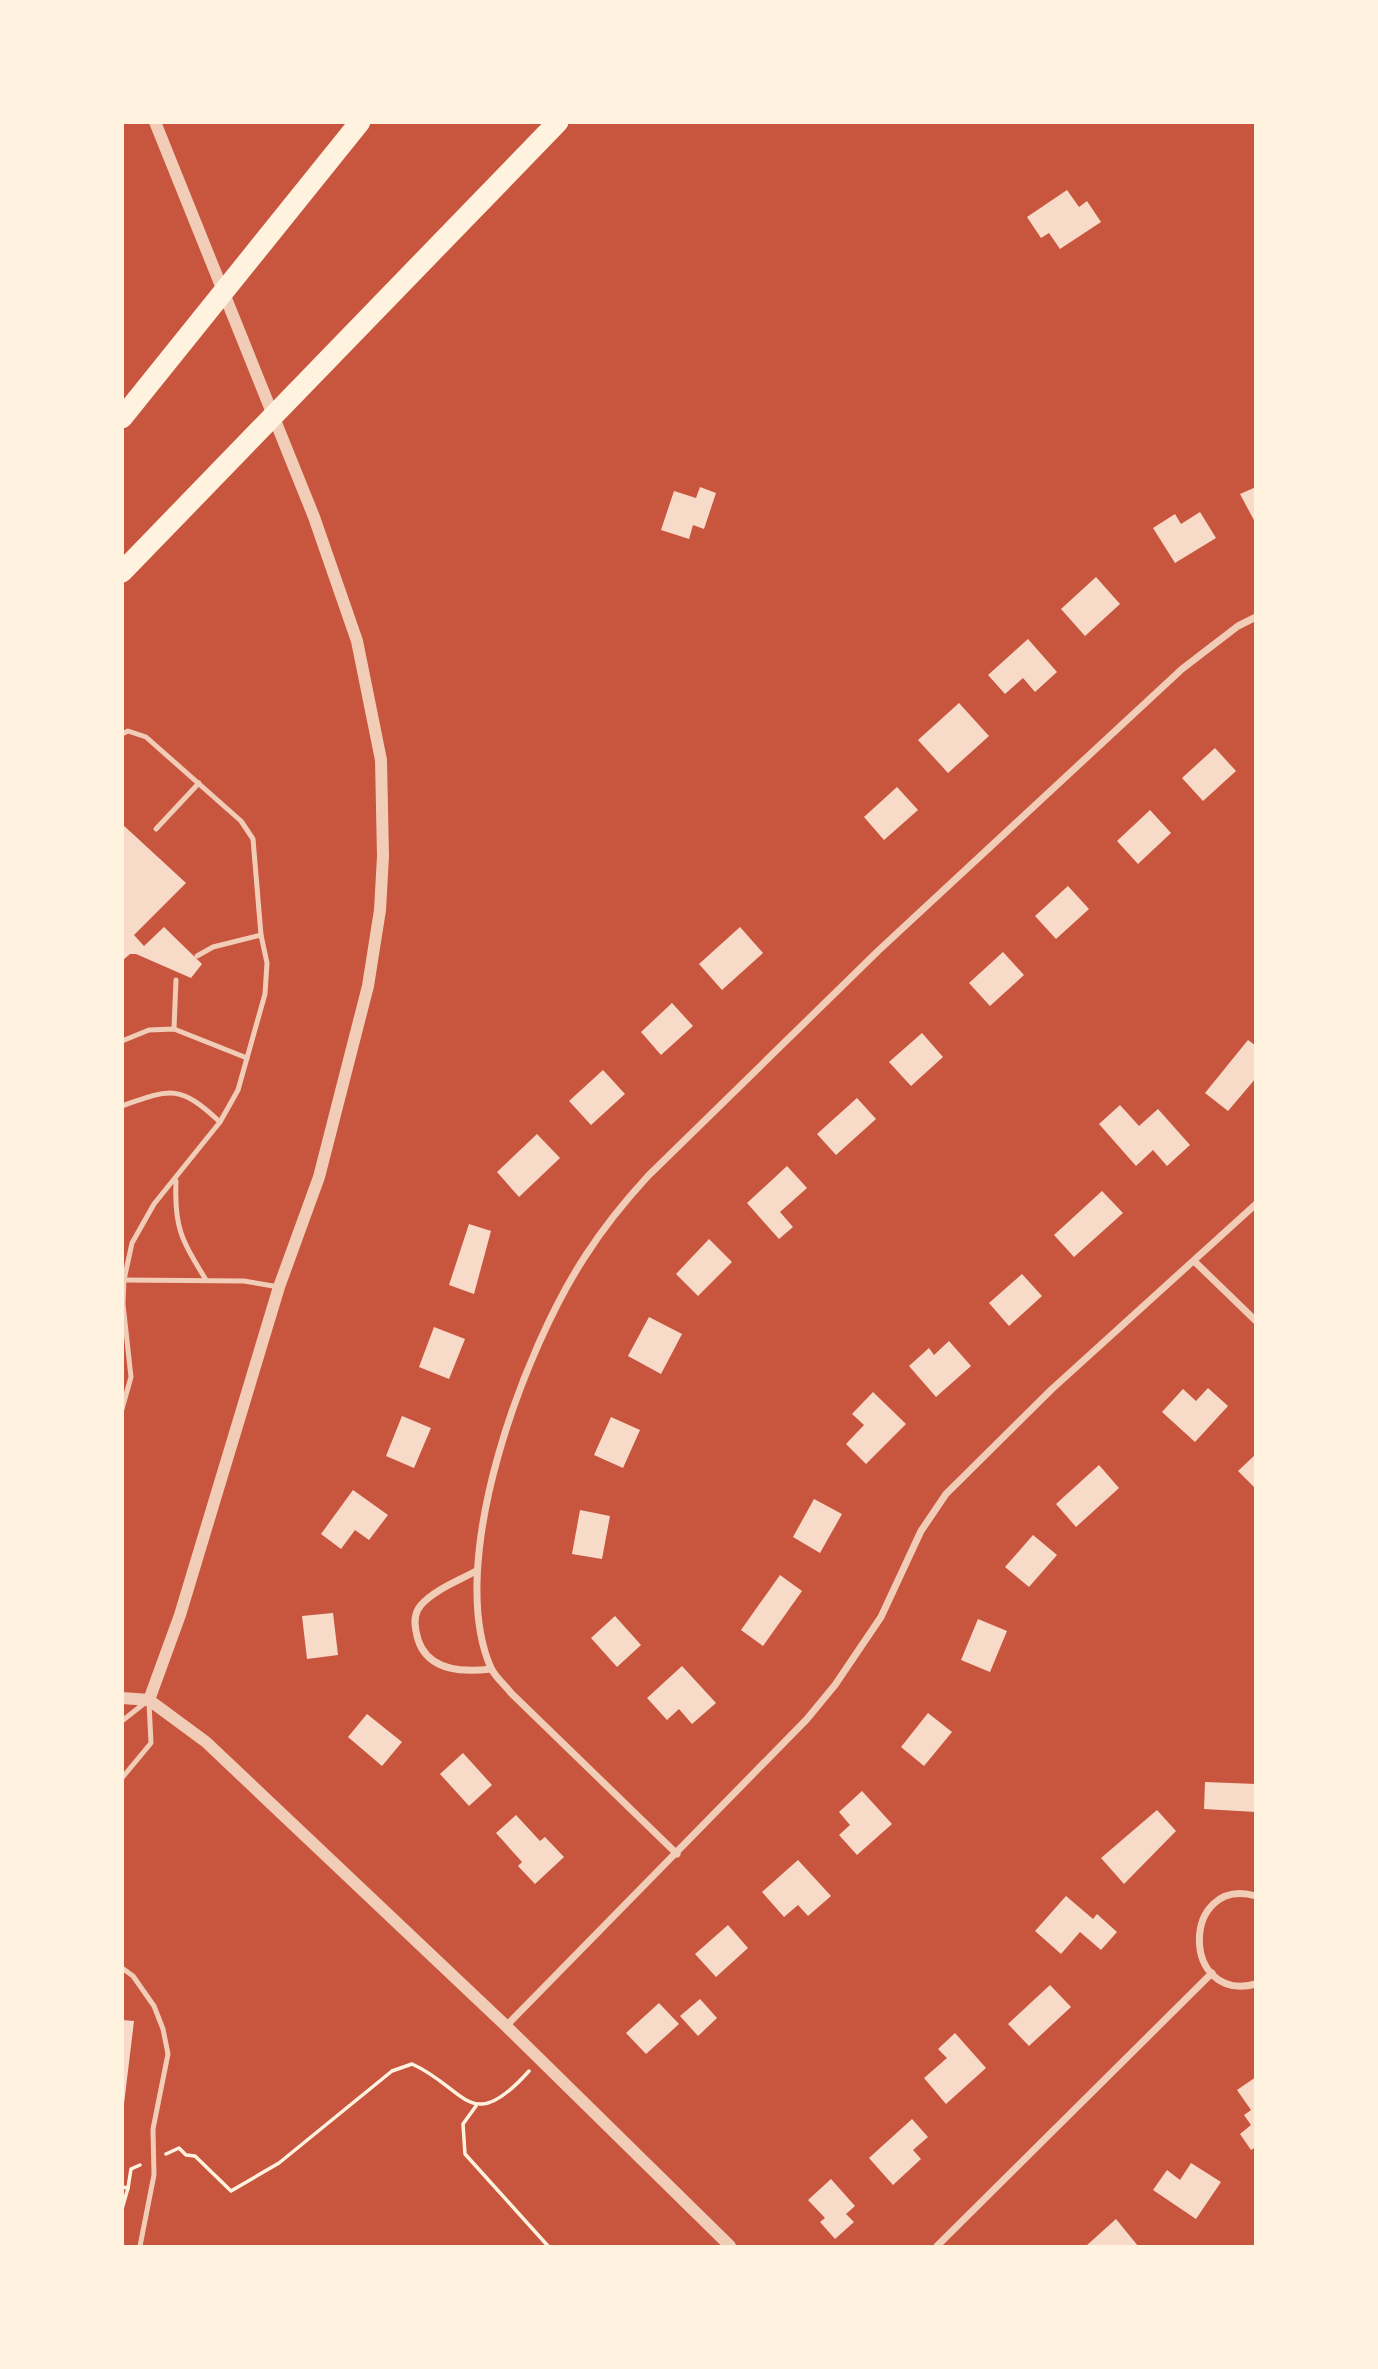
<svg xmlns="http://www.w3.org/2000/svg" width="1378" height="2369" viewBox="0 0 1378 2369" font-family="'Source Sans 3',sans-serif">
  <rect width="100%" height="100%" fill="#c8553d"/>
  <g fill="#f7dbc8">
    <polygon points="1067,190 1079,207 1087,201 1101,222 1060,249 1049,233 1041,238 1027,217"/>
    <polygon points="700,487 716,493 704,529 693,525 689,539 661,530 674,491 696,498"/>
    <polygon points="1256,487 1256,524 1240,494"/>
    <polygon points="1200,512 1216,538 1175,563 1153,528 1175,514 1181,524"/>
    <polygon points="1096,577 1120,604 1085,636 1061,609"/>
    <polygon points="1028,639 1057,672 1035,692 1023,678 1005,694 988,675"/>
    <polygon points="959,703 989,736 948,773 918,740"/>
    <polygon points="1215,748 1236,771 1203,801 1182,778"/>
    <polygon points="897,787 918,810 884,840 864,817"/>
    <polygon points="1150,810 1171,833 1138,864 1117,841"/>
    <polygon points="122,824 186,883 134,935 144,946 164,927 202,964 191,978 136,954 130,954 122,961"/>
    <polygon points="1068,886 1089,909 1056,939 1035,916"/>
    <polygon points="740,927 763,953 722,990 699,964"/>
    <polygon points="1003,952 1024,975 990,1006 969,983"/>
    <polygon points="672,1003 693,1026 661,1055 641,1032"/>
    <polygon points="922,1033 943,1057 911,1086 889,1062"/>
    <polygon points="1248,1040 1256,1046 1256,1078 1228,1111 1205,1093"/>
    <polygon points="603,1070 625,1094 591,1125 569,1101"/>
    <polygon points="857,1098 876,1119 836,1155 817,1134"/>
    <polygon points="1120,1105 1139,1126 1158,1109 1190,1145 1167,1166 1153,1150 1136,1166 1099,1124"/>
    <polygon points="537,1134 560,1158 519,1197 497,1172"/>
    <polygon points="787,1166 807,1188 780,1212 793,1227 779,1239 747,1203"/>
    <polygon points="1102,1191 1123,1213 1074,1257 1054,1235"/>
    <polygon points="469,1224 491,1231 474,1294 449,1285"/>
    <polygon points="709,1239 732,1262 698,1296 676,1274"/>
    <polygon points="1022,1274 1042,1296 1009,1326 989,1303"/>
    <polygon points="649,1317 682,1334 661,1374 628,1356"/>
    <polygon points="434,1327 465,1339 449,1379 419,1367"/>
    <polygon points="949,1341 971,1366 936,1397 909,1366 929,1348 934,1355"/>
    <polygon points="1208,1388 1228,1406 1195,1442 1162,1412 1183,1389 1196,1401"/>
    <polygon points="873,1392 906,1424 866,1464 846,1444 864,1425 852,1414"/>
    <polygon points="402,1416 431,1428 414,1468 386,1456"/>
    <polygon points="611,1417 640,1430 623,1468 594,1455"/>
    <polygon points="1256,1454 1256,1489 1238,1471"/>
    <polygon points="1099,1465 1119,1488 1076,1527 1056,1504"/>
    <polygon points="353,1490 388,1515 369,1540 355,1530 341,1549 321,1534"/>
    <polygon points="814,1499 842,1514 820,1553 793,1537"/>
    <polygon points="580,1510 610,1516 602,1559 572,1554"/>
    <polygon points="1033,1535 1057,1555 1029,1587 1005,1567"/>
    <polygon points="780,1575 802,1591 763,1646 741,1630"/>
    <polygon points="333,1613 338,1655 307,1659 302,1616"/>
    <polygon points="615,1616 641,1645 617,1667 591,1638"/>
    <polygon points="978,1619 1007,1631 990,1672 961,1660"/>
    <polygon points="682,1666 716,1703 692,1724 679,1709 667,1720 647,1698"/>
    <polygon points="928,1713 952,1732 924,1766 901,1747"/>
    <polygon points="367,1714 402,1742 382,1766 348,1737"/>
    <polygon points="463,1753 492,1785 469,1806 440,1774"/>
    <polygon points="1205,1782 1256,1784 1256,1812 1204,1809"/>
    <polygon points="862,1791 892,1824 857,1855 839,1835 850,1825 839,1812"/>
    <polygon points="1157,1810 1176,1831 1124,1884 1101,1858"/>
    <polygon points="516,1815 540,1841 545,1837 564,1857 535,1884 518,1866 522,1862 496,1833"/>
    <polygon points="798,1860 831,1896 808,1916 798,1905 784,1917 762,1892"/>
    <polygon points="1066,1896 1093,1919 1097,1914 1117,1932 1101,1950 1080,1932 1061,1954 1035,1931"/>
    <polygon points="728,1925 748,1948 716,1977 695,1954"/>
    <polygon points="1050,1985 1071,2007 1029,2046 1008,2024"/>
    <polygon points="700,1999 717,2018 698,2036 680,2016"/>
    <polygon points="659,2003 679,2024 646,2054 626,2033"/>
    <polygon points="122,2020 134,2021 124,2104 122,2104"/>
    <polygon points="955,2033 986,2068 946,2104 924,2078 947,2058 938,2049"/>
    <polygon points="1256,2077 1256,2147 1251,2150 1240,2134 1251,2125 1244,2115 1251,2110 1237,2090"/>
    <polygon points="912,2119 928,2137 913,2150 921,2159 893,2185 869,2158"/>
    <polygon points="1191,2163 1221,2182 1196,2219 1153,2190 1167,2170 1180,2180"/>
    <polygon points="831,2179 855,2206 846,2214 854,2222 835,2239 820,2222 825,2218 808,2200"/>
    <polygon points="1116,2219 1138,2246 1086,2246"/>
  </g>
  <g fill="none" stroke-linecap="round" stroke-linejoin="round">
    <g stroke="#fff3e0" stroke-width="3.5">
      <polyline points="476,2106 463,2124 465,2154 548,2246"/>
      <path d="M166 2154 179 2148 186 2155 195 2156 231 2191 279 2163 392 2071 412 2064C466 2088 470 2137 529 2071"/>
      <polyline points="122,2187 128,2188 131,2169 140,2165"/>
      <polyline points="122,2209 128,2188"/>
    </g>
    <g stroke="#f1ccb7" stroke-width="5">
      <polyline points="122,734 128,731 146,737 241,821 253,839 261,935 267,963 265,994 238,1090 220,1122 154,1204 132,1243 124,1280 123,1304 131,1377 122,1409"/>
      <polyline points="156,829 199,783"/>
      <polyline points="197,956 213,947 261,935"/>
      <polyline points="174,1029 176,980"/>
      <polyline points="122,1041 149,1030 174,1029 247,1058"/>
      <path d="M122 1106C172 1088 180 1085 220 1122"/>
      <path d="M176 1181C174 1229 182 1240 206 1280"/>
      <polyline points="124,1280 244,1281 279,1287"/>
      <polyline points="122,1721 146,1702"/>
      <polyline points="122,1778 151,1743 149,1703"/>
      <polyline points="122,1968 133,1976 154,2006 163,2029 168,2054 153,2129 154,2175 140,2246"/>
    </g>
    <g stroke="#f1ccb7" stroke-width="7">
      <polyline points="1194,1261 1256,1321"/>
      <path d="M476 1571C458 1581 434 1590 421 1605 415 1612 414 1622 416 1631 422 1670 459 1673 491 1669"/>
      <path d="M677 1854 511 1693C505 1685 495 1677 491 1668 444 1562 525 1347 586 1255 604 1227 625 1201 648 1176L878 951 1182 669 1238 626 1256 617"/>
      <path d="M1256 1896C1181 1875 1180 2004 1256 1984"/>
      <polyline points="506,2026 807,1719 835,1685 881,1617 921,1531 946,1494 1052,1389 1256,1204"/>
      <polyline points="937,2246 1212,1973"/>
    </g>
    <g stroke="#f1ccb7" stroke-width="12">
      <polyline points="122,1698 149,1700 206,1742 506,2026 730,2246"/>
      <polyline points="149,1700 180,1615 279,1287 319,1177 368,986 380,910 383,856 381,760 357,641 314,517 155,122"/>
    </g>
    <g stroke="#fff3e0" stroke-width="21">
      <polyline points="122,418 360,122"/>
      <polyline points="122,572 558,122"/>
    </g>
  </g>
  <rect width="1378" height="2369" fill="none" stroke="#fff3e0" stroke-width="248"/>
</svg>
